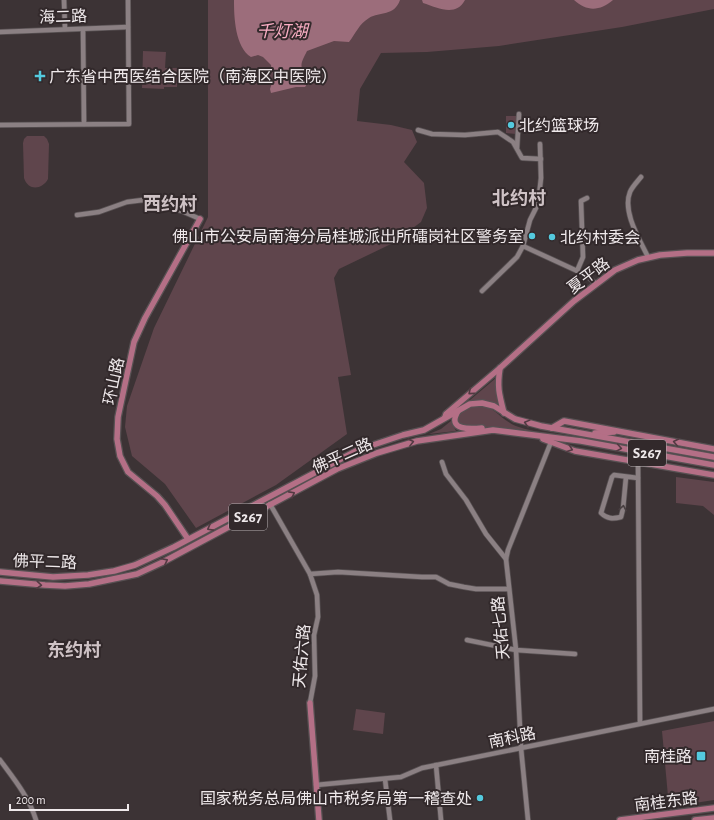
<svg xmlns="http://www.w3.org/2000/svg" width="714" height="820" viewBox="0 0 714 820" font-family="'Alegreya Sans','Noto Sans SC',sans-serif">
  <rect width="100%" height="100%" fill="#3c3335"/>
  <g fill="#5f454c">
    <polygon points="208,0 714,0 714,9 622,27 499,46 427,52 381,53 360,89 357,121 391,125 412,130 417,142 404,162 424,183 427,208 421,222 391,244 339,269 334,278 351,375 338,377 347,434 276,485 196,528 165,484 132,456 125,427 127,406 154,328 208,217"/>
    <polygon points="143,51 166,52 165,68 178,68 177,87 164,87 164,89 142,88"/>
    <polygon points="506,116 516,116 516,134 506,133"/>
    <path d="M27 136H44L47 139 49 144 48 179C42 190 28 191 24 178L23 143 24 139Z"/>
    <polygon points="496,378 496,394 501,406 485,400 470,400"/>
    <path d="M481 405C495 408 498 416 510 423 516 427 526 429 534 431L496 427H463L457 422C456 409 470 406 481 405Z"/>
    <polygon points="451,421 456,431 429,434 441,429"/>
    <polygon points="676,477 714,482 714,515 703,506 676,503"/>
    <polygon points="356,709 385,713 383,734 353,730"/>
    <polygon points="714,721 714,800 669,807 662,731"/>
  </g>
  <g fill="#9c6d7b">
    <path d="M234 0H400C394 17 380 11 369 18 359 24 356 33 349 42L334 41 307 51C300 65 298 68 311 78L305 87H296L271 93 270 89 273 80 271 65 263 57 258 55 251 57C235 47 234 17 234 0Z"/>
    <path d="M422 0H465C456 17 438 8 423 3Z"/>
    <path d="M574 0H613C600 11 587 12 574 0Z"/>
  </g>
  <g fill="none" stroke-linecap="round" stroke-linejoin="round">
    <defs>
      <g id="minor">
        <polyline points="64,0 65,29"/>
        <polyline points="83,29 84,124"/>
        <polyline points="0,32 128,27"/>
        <polyline points="0,125 129,124 128,0"/>
        <polyline points="418,130 432,134 465,135 498,132 513,142 522,158 541,159"/>
        <polyline points="517,148 519,114"/>
        <path d="M641 177C637 182 632 187 630 192 622 212 640 240 648 257"/>
        <polyline points="77,215 99,212 127,202 143,200 182,211 200,219"/>
        <polyline points="523,246 586,275 596,284"/>
        <polyline points="577,271 583,257 581,201 587,198"/>
        <polyline points="482,291 517,257 523,246 530,220 536,208 539,196 541,178 540,144"/>
        <polyline points="638,461 640,723"/>
        <polyline points="442,462 446,474 466,500 486,534 506,559"/>
        <path d="M626 477 623 509 621 517C613 519 607 519 601 513L612 477 614 475 638 478"/>
        <polyline points="270,504 310,574 317,595 318,617 314,635 315,676 310,703"/>
        <polyline points="310,574 338,572 422,577 436,577 449,584 464,587 476,589 509,589"/>
        <polyline points="467,640 516,650 575,654"/>
        <path d="M0 760C14 779 29 797 36 820"/>
        <polyline points="436,765 441,820"/>
        <polyline points="385,779 390,820"/>
        <polyline points="316,785 401,777 422,768 714,709"/>
        <polyline points="528,820 521,748 516,650 506,559 508,550 551,442"/>
      </g>
      <g id="major">
        <path d="M500 368C497 387 499 394 504 413"/>
        <path d="M458 411C446 431 471 429 482 428"/>
        <polyline points="445,417 446,414 500,368 574,301 615,270 638,260 660,255 687,253 714,253"/>
        <polyline points="552,428 564,421 714,449"/>
        <polyline points="595,433 614,432"/>
        <polyline points="543,439 575,451 714,475"/>
        <polyline points="188,539 165,505 157,496 128,472 120,456 117,439 118,417 134,342 145,318 200,219"/>
        <polyline points="0,572 53,577 88,575 114,571 135,565 174,547 358,450 403,435 424,430 470,404 482,403 494,406 515,419 541,426 714,457"/>
        <polyline points="0,581 45,585 65,586 89,584 137,574 163,562 337,469 377,453 417,441 493,430 581,441 714,465"/>
        <polyline points="310,703 319,820"/>
        <polyline points="620,820 714,808"/>
        <polyline points="695,820 714,818"/>
      </g>
    </defs>
    <use href="#minor" stroke="#585153" stroke-width="6"/>
    <use href="#major" stroke="#585153" stroke-width="8"/>
    <use href="#minor" stroke="#8b8083" stroke-width="4.5"/>
    <use href="#major" stroke="#b46f86" stroke-width="5.5"/>
  </g>
  <defs><path id="oneway-chevron" d="M-2-3.5L2.5 0L-2 3.5" fill="none" stroke-width="1.6" stroke-linecap="round" stroke-linejoin="round"/></defs>
  <g stroke="#523a42">
    <use href="#oneway-chevron" transform="translate(471 392) rotate(140)"/>
    <use href="#oneway-chevron" transform="translate(527 423) rotate(-165)"/>
    <use href="#oneway-chevron" transform="translate(411 442) rotate(-14)"/>
    <use href="#oneway-chevron" transform="translate(676 442) rotate(-169)"/>
    <use href="#oneway-chevron" transform="translate(619 448) rotate(10)"/>
    <use href="#oneway-chevron" transform="translate(570 449) rotate(20)"/>
    <use href="#oneway-chevron" transform="translate(292 494) rotate(-28)"/>
    <use href="#oneway-chevron" transform="translate(210 528) rotate(152)"/>
    <use href="#oneway-chevron" transform="translate(165 561) rotate(-27)"/>
    <use href="#oneway-chevron" transform="translate(39 585) rotate(5)"/>
  </g>
  <use stroke="#483f41" href="#oneway-chevron" transform="translate(623 508) rotate(-79)"/>
  <g fill="#54cade" stroke="#32292b" stroke-width="1.5">
    <path d="M38 70h4v4h4v4h-4v4h-4v-4h-4v-4h4z"/>
    <circle cx="511" cy="125" r="4"/>
    <circle cx="532" cy="236" r="4"/>
    <circle cx="552" cy="237" r="4"/>
    <rect x="696" y="751" width="10" height="10" rx="2"/>
    <circle cx="480" cy="798" r="4"/>
  </g>
  <g text-anchor="middle" stroke-width="4" stroke-linejoin="round" paint-order="stroke">
    <g fill="#32292b" stroke="#b6afb1" stroke-width="1">
      <rect x="628" y="440" width="38" height="26" rx="3"/>
      <rect x="229" y="504" width="38" height="26" rx="3"/>
    </g>
    <g font-size="15" font-weight="bold" fill="#efe9eb">
      <text x="647" y="458">S267</text>
      <text x="248" y="522">S267</text>
    </g>
    <g font-size="16" fill="#efe9eb" stroke="#32292b">
      <text transform="translate(63 16) rotate(-2)" y="6">海二路</text>
      <text transform="translate(588 275) rotate(-37)" y="6">夏平路</text>
      <text transform="translate(113 381) rotate(-78)" y="6">环山路</text>
      <text transform="translate(342 455) rotate(-24)" y="6">佛平二路</text>
      <text transform="translate(45 561) rotate(2)" y="6">佛平二路</text>
      <text transform="translate(500 628) rotate(-95)" y="6">天佑七路</text>
      <text transform="translate(301 656) rotate(-85)" y="6">天佑六路</text>
      <text transform="translate(512 737) rotate(-12)" y="6">南科路</text>
      <text transform="translate(666 801) rotate(-7)" y="6">南桂东路</text>
    </g>
    <g font-size="16" fill="#efe9eb" stroke="#32292b" text-anchor="start">
      <text x="49" y="82">广东省中西医结合医院（南海区中医院）</text>
      <text x="519" y="131">北约篮球场</text>
      <text x="524" y="242" text-anchor="end">佛山市公安局南海分局桂城派出所礌岗社区警务室</text>
      <text x="560" y="243">北约村委会</text>
      <text x="692" y="762" text-anchor="end">南桂路</text>
      <text x="472" y="804" text-anchor="end">国家税务总局佛山市税务局第一稽查处</text>
    </g>
    <g font-size="17" font-style="italic" fill="#fbafc5" stroke="#32292b">
      <text x="282" y="37">千灯湖</text>
    </g>
    <g font-size="18" font-weight="bold" fill="#cec2c5" stroke="#32292b">
      <text x="519" y="204">北约村</text>
      <text x="170" y="210">西约村</text>
      <text x="74" y="656">东约村</text>
    </g>
  </g>
  <path d="M10 804v6h118v-6" fill="none" stroke="#efe9eb" stroke-width="2"/>
  <text x="16" y="804" font-size="12" fill="#efe9eb" stroke="#32292b" stroke-width="3" paint-order="stroke">200 m</text>
</svg>
